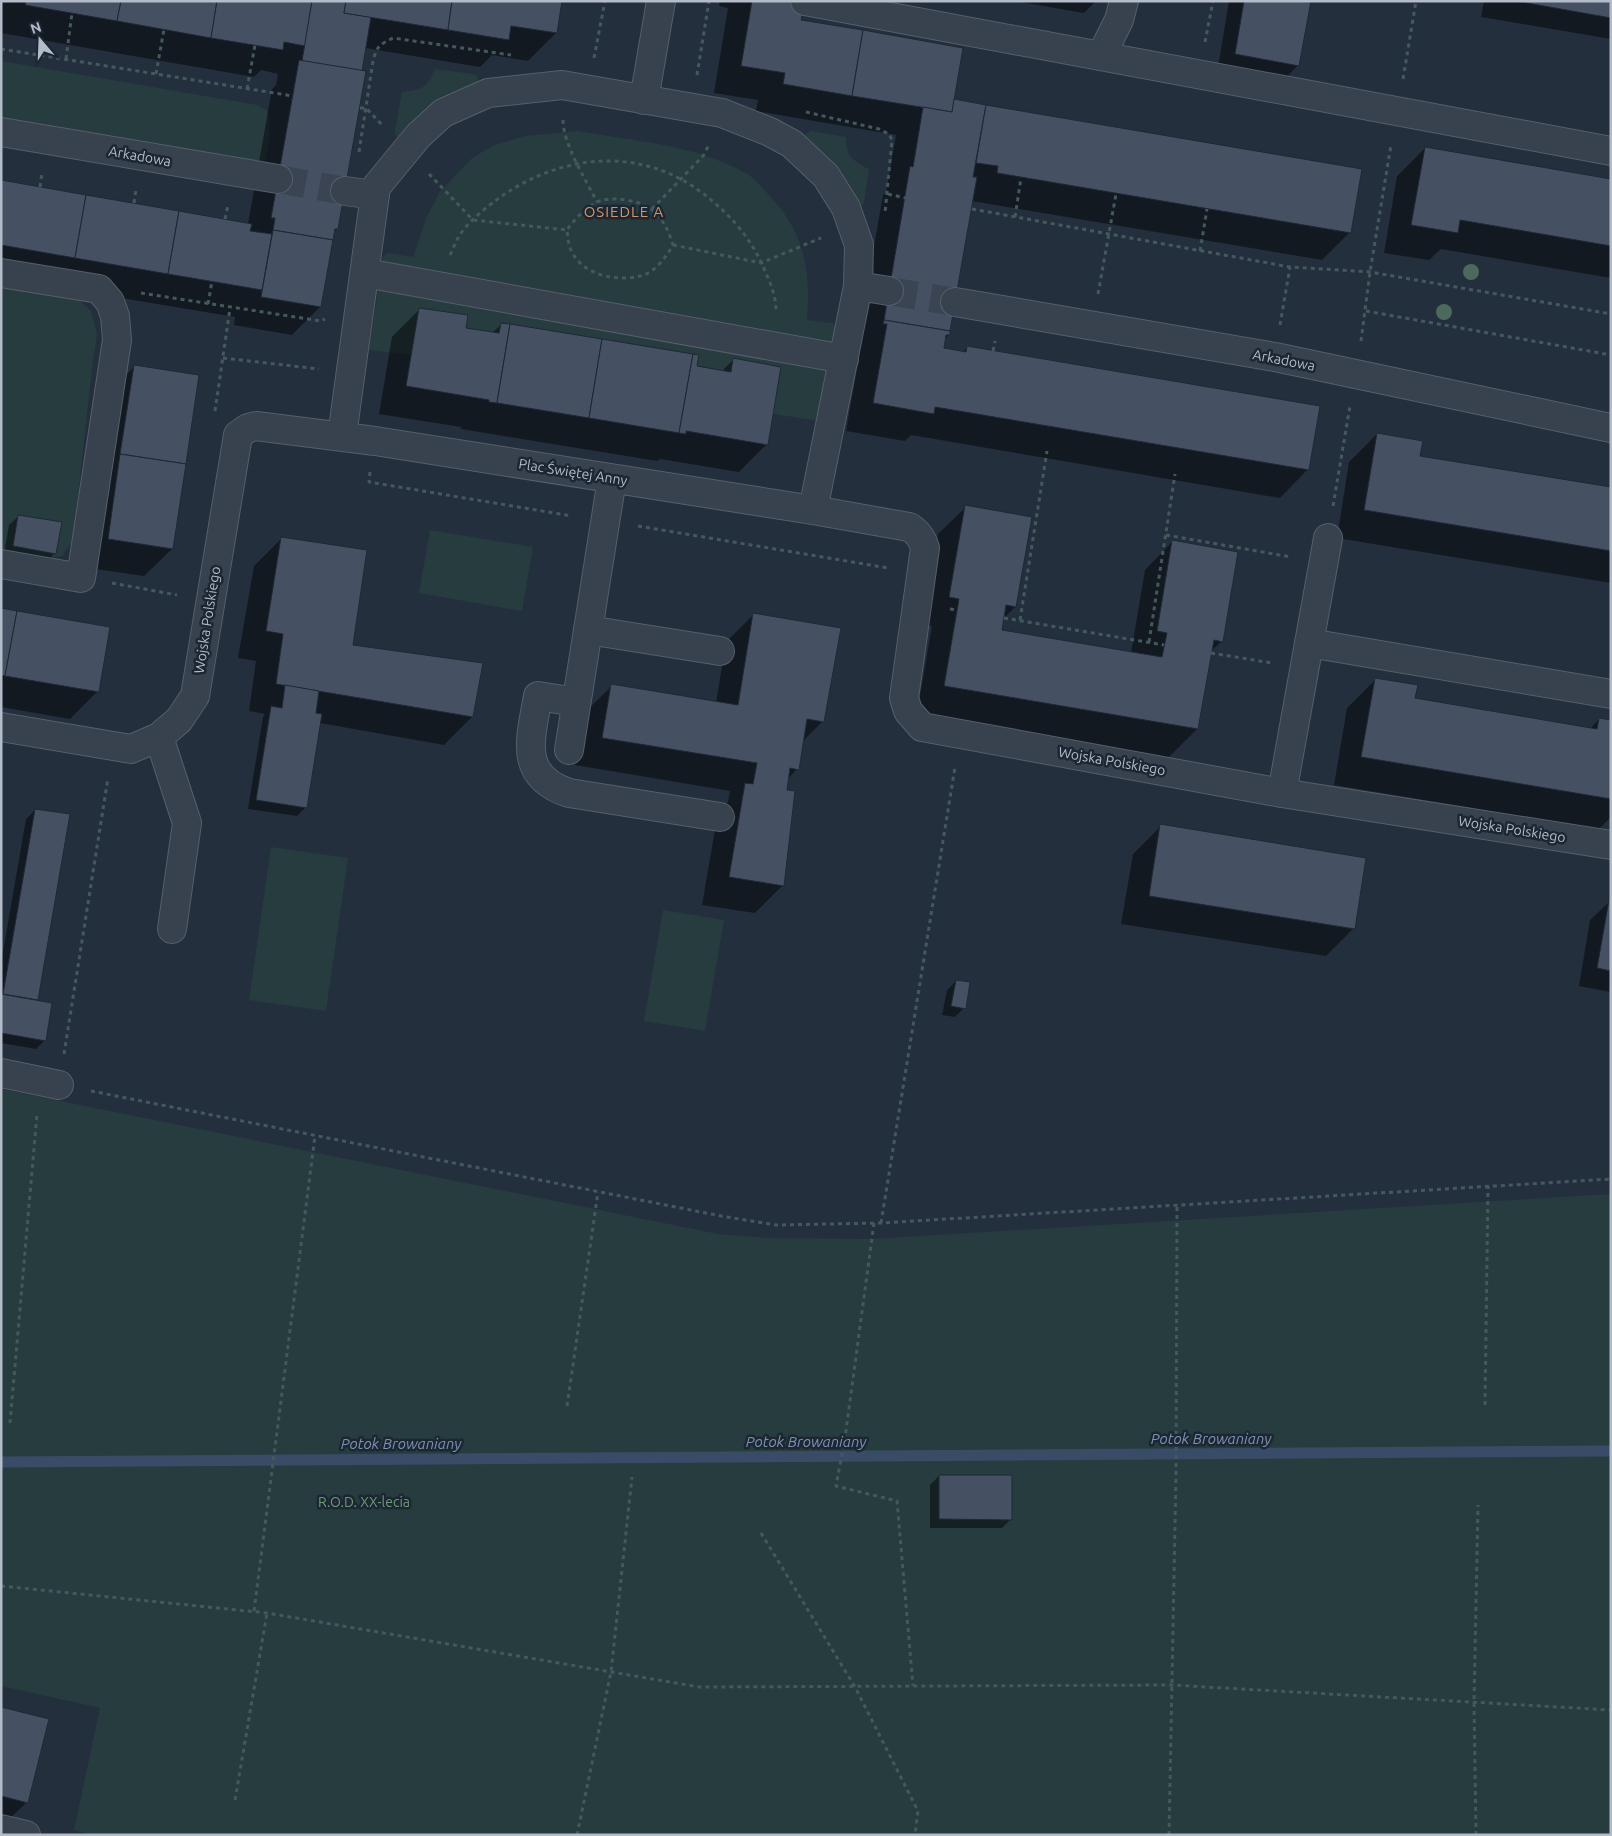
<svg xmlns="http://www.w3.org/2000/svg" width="1612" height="1836" viewBox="0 0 1612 1836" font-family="Ubuntu,sans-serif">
  <rect width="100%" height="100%" fill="#242f3e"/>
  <g fill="#263c3f">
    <path d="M1 61 257 105 267 110C273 128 268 146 265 165L1 120Z"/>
    <path d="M435 69 473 74 477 76 478 81 477 85 402 138 396 136 395 131 402 92C423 89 426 89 435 69Z"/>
    <path d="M577 131C634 141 699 145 749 175 756 180 762 188 768 194 804 231 811 270 807 320L833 323 836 327 820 421 773 414 781 367 733 358 731 372 697 366 698 355 502 323 499 333 466 328 467 315 420 308 412 355 369 350 383 257 387 253 413 257 426 219 439 193 471 159 492 146 525 136Z"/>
    <path d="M811 131 846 137C846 157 852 160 869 169L864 203 861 206H855L805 139 806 134Z"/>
    <polygon points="1,282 73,295 91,311 97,335 93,360 73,540 62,556 28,559 1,555"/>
    <polygon points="430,530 533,547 522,611 419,593"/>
    <polygon points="271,847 348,858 326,1011 249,1000"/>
    <polygon points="663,910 724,920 705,1031 644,1021"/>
    <polygon points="1,1089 718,1234 769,1238 872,1239 1611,1194 1611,1835 94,1835 74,1830 100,1708 1,1686"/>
  </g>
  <g fill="#0007">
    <polygon points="1,1 561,1 556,33 528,61 492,55 480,67 365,48 337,229 334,232 320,307 292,335 234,325 235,317 1,278 1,182 248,224 272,89 276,85 278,74 261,70 254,77 1,33"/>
    <polygon points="720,1 803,1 800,21 953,100 1360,170 1350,232 1322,260 972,201 949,335 944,339 943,349 963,352 968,347 1318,407 1307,470 1280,498 911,435 905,441 846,431 860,352 856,351 858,337 883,195 886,192 896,135 756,111 758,100 714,93 728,8 719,6"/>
    <polygon points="1014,1 1096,1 1084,13"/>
    <polygon points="1229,1 1309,1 1298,65 1280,84 1217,73"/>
    <polygon points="1484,1 1611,1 1611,39 1481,17"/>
    <polygon points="1425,148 1611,180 1611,278 1441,249 1429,260 1384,253 1397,176"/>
    <polygon points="420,309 465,329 492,333 502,324 695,367 722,371 733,360 767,444 739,472 660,459 657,461 461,429 461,427 379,414 392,337"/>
    <polygon points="134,367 172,549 144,576 81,567 107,394"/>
    <polygon points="1377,434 1419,457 1611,489 1611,583 1337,538 1349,462"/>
    <polygon points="966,507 1015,607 1003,619 1001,631 1131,653 1145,570 1172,542 1222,641 1210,652 1197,729 1169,757 917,713 932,626 922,624 938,534"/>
    <polygon points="19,516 55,553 46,562 4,555 9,525"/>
    <polygon points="282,538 351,646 472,717 444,745 320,723 306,807 297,816 248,809 263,717 265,714 249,711 256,661 238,658 254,566"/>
    <polygon points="1,609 98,691 70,719 1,707"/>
    <polygon points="754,614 823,721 802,742 797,769 787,780 783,885 755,913 702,905 718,812 728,802 730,791 575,765 584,713 612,686 716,703 726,642"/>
    <polygon points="1375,680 1414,699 1590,729 1599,719 1611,721 1611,817 1599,829 1334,785 1347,708"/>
    <polygon points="35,810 69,815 37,1001 45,1040 36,1049 1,1043 1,963 26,819"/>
    <polygon points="1161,826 1354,928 1326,956 1121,924 1133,854"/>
    <polygon points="1609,902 1611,902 1611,992 1579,986 1590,920"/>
    <polygon points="956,981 964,1008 955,1017 942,1015 947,990"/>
    <polygon points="939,1476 1011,1519 1002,1528 930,1528 930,1485"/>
    <polygon points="1,1708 27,1802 1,1827"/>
  </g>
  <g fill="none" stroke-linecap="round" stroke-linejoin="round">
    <polyline stroke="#394c67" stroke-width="11" points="1,1462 1611,1451"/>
  </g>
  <g fill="#455162" stroke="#1f2835">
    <polygon points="26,1 121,1 117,21 25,5"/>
    <polygon points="121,1 217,1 211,38 117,21"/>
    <polygon points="217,1 312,1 305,46 284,42 283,50 211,38"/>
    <polygon points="312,1 346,1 344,13 371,17 362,71 302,61"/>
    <polygon points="346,1 452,1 448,30 344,13"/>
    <polygon points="452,1 562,1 557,33 511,26 509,40 448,30"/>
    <polygon points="752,1 805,1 801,20 863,30 852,96 783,84 785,73 741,66"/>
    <polygon points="1244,1 1311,1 1299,66 1235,54"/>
    <polygon points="1516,1 1611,1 1611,18"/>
    <polygon points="863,30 963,48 952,112 852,96"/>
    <polygon points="299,60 366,71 338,229 335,229 333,240 273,230 275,218 271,218"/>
    <polygon points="954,99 986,105 973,177 977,177 950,331 884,320 910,166 913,167 923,107 952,112"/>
    <polygon points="986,105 1362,169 1351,233 997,173 998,166 976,163"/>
    <polygon points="1425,147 1611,179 1611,246 1460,220 1458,233 1411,225"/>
    <polygon points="1,180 86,195 75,258 1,245"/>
    <polygon points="86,195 179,211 168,274 75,258"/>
    <polygon points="179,211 252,224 250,231 272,234 262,290 168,274"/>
    <polygon points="273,230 333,240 321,307 261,297"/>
    <polygon points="419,308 468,315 466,328 499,333 501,323 510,324 497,403 489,402 489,400 406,386"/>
    <polygon points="884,320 950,331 950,335 946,335 944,348 966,352 967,346 1320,406 1309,470 935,407 934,414 873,403 887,324 883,324"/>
    <polygon points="510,324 602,339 589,418 497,403"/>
    <polygon points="602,339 693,354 679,433 589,418"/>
    <polygon points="693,354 699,355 697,366 731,372 733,358 781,367 768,445 686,431 686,434 679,433"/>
    <polygon points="134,365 199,375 186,464 120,454"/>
    <polygon points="1377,433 1423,441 1420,456 1611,487 1611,551 1364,510"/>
    <polygon points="120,454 186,464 173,549 108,539"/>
    <polygon points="965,505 1032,517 1016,607 1006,605 1002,630 1162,657 1167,633 1157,631 1172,540 1238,552 1223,642 1214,640 1198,729 944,686 959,599 949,597"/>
    <polygon points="18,515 62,522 56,554 13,546"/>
    <polygon points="281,537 367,550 353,645 483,663 473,717 276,684 283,634 266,631"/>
    <polygon points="1,608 17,611 5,676 1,675"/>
    <polygon points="17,611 110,627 99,692 5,676"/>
    <polygon points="753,613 841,628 824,722 807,719 799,770 790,768 787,790 795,791 784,886 729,877 745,783 753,784 757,763 602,738 611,684 738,705"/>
    <polygon points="1375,678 1418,685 1415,698 1597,729 1599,718 1611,720 1611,799 1361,757"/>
    <polygon points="285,685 319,691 316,713 322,714 307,808 256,800 271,706 282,708"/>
    <polygon points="35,809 70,814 38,1000 3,994"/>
    <polygon points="1160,824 1366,858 1355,929 1149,896"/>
    <polygon points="1609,900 1611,901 1611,971 1597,968"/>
    <polygon points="956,980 970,982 966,1009 951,1006"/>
    <polygon points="1,994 52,1003 46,1041 1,1033"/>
    <polygon points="939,1475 1012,1475 1012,1520 939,1519"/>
    <polygon points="1,1707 49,1719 28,1803 1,1796"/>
  </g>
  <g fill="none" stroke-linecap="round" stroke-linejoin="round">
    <g stroke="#3a4453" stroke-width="28" stroke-dasharray="28 14" stroke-linecap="butt">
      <polyline points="278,179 345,191"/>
      <polyline points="889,291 955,302"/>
    </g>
    <defs>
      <g id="minor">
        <polyline points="805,1 1611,151"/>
        <polyline points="1101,56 1119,20 1124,1"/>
        <polyline points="644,100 661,1"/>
        <polyline points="1,132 278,179"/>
        <polyline points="345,191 375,195"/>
        <polyline points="1,273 99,289 110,302 115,316 117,340 81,578 1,564"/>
        <polyline points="365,273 844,359"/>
        <polyline points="858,286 889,291"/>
        <polyline points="955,302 1275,357 1611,428"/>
        <polyline points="612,479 588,630 720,651"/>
        <path d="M813 510 909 527C918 532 922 538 925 548L904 698 908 711 922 727 1282 793 1611 845"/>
        <polyline points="1309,643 1611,694"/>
        <path d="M576 702 538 696C531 738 517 776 569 793L720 817"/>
        <polyline points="1,727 131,749 159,737 179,720 195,696 238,435 248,428 256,426 375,441 813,510 858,286 859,245 846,208 826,176 792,144 770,132 722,113 562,85 488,93 443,113 418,136 376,187 342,436"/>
        <polyline points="159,737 187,823 172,929"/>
        <polyline points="569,750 588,630"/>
        <polyline points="1282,793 1328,538"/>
        <polyline points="1,1073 59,1085"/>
        <polyline points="1,1829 26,1835"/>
      </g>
    </defs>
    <use href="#minor" stroke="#565f6c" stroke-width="30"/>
    <g stroke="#44595c" stroke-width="3" stroke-dasharray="4 4" stroke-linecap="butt">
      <polyline points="1205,42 1213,1"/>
      <polyline points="1,49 293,96"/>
      <polyline points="594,58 605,1"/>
      <polyline points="66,59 72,13"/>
      <polyline points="156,74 164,29"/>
      <polyline points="697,75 709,1"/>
      <polyline points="1403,79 1416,1"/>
      <polyline points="247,89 255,45"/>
      <polyline points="360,108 366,108 383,126"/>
      <polyline points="806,112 879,129 889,134 892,140 885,213"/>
      <path d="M563 120C563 144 586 180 597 202"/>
      <path d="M359 152 373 61C377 46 379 45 393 38L511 55"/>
      <path d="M429 174 473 220 567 230C568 238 568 245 572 252 583 275 617 282 640 276 655 273 666 257 673 245 669 232 663 218 651 209 639 200 609 195 595 203 583 210 575 219 567 230"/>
      <polyline points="40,187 42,173"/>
      <polyline points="888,194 905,198"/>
      <polyline points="134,203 136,189"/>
      <polyline points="652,209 703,156 709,145"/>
      <polyline points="972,209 1290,267 1370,272 1611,314"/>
      <polyline points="1015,217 1021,178"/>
      <polyline points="225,219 228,205"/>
      <polyline points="673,245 761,263 821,238"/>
      <polyline points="1200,251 1207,209"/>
      <path d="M450 255C453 249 455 243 458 238 467 221 495 200 511 190 580 148 658 150 718 206 734 220 748 237 758 256 766 273 777 294 776 313"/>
      <polyline points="141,293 321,321 325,319"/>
      <polyline points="1098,294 1116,194"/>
      <polyline points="208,304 212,281"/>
      <polyline points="1366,311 1611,355"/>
      <polyline points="1280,325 1290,267"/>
      <polyline points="1361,341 1370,272 1391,145"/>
      <polyline points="993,351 995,341"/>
      <polyline points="223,358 319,369"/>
      <polyline points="215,411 230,308"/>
      <polyline points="370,472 369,482 572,516"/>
      <polyline points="1333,506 1350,406"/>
      <polyline points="638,526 888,568"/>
      <polyline points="1166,535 1291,557"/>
      <polyline points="112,583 177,595"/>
      <polyline points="950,609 957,610"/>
      <polyline points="1004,618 1164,645"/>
      <polyline points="1020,620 1047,451"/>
      <polyline points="1149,642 1175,474"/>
      <polyline points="1211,653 1272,663"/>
      <polyline points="64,1054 108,778"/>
      <polyline points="91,1091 721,1216 776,1225 881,1223 1611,1179"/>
      <polyline points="874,1223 845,1438 836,1486 897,1501 913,1686"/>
      <polyline points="881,1223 955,767"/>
      <polyline points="1485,1405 1488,1186"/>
      <polyline points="567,1406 598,1192"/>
      <polyline points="10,1423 37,1114"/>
      <polyline points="761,1533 855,1687 918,1811 915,1835"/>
      <polyline points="1,1586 267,1613 699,1687 1171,1685 1611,1710"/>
      <polyline points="254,1611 315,1136"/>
      <polyline points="235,1800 267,1613"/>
      <polyline points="577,1835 611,1672 632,1477"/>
      <polyline points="1169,1835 1176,1474 1177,1205"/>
      <polyline points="1476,1835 1474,1702 1478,1505"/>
    </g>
    <use href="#minor" stroke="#38414e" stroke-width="28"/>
  </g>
  <g fill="#4b6a5d">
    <circle cx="1471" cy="272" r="8"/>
    <circle cx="1444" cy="312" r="8"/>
  </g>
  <g text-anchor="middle" stroke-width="5" stroke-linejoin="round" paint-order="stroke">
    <g font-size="14" fill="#b4bcc9" stroke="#1d2633">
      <text transform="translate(140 156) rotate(10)" y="5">Arkadowa</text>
      <text transform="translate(1284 360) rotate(11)" y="5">Arkadowa</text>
      <text transform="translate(573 472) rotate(9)" y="5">Plac Świętej Anny</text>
      <text transform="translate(207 620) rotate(-81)" y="5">Wojska Polskiego</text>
      <text transform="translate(1112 761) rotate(10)" y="5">Wojska Polskiego</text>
      <text transform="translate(1512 829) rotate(9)" y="5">Wojska Polskiego</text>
    </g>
    <g font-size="14" fill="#6b9a76" stroke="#1d2633">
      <text x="364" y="1507">R.O.D. XX-lecia</text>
    </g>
    <g font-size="15" letter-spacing="1" fill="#d59563" stroke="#1d2633">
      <text x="624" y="217">OSIEDLE A</text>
    </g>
    <g font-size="15" font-style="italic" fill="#7c92b1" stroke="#1d2633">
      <text x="1211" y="1444">Potok Browaniany</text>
      <text x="806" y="1447">Potok Browaniany</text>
      <text x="401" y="1449">Potok Browaniany</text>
    </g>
  </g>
  <rect width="1612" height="1836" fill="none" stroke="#b4bcc9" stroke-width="5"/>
  <g transform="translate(40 40) rotate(341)" stroke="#1d2633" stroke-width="4" paint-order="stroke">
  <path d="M0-4L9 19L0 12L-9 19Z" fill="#b4bcc9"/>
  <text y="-8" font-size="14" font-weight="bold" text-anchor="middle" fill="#b4bcc9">N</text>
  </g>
</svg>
